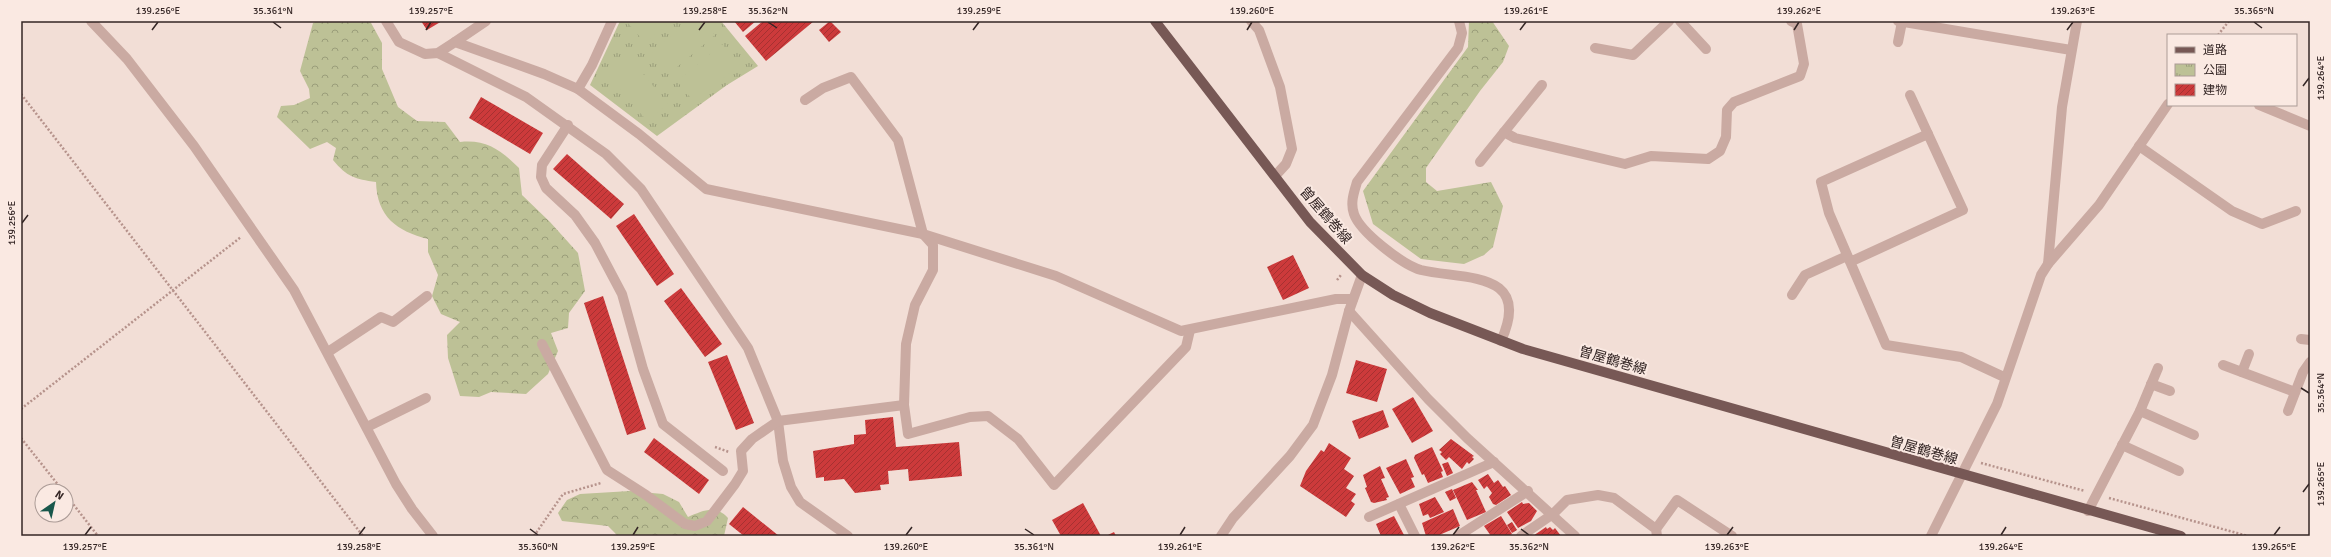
<svg xmlns="http://www.w3.org/2000/svg" width="2331" height="557" viewBox="0 0 2331 557" font-family="Signika,'Noto Sans JP',sans-serif">
  <defs>
    <pattern id="forest-crowns" width="20" height="18" patternUnits="userSpaceOnUse"><rect width="20" height="18" fill="#bdc196"/><path d="M2 6a3 3 0 1 1 6 0M12 15a3 3 0 1 1 6 0" fill="none" stroke="#9a9d7a"/></pattern>
    <pattern id="park-tufts" width="24" height="20" patternUnits="userSpaceOnUse"><rect width="24" height="20" fill="#bdc196"/><path d="M3 7l-1-3M5 7V3M7 7l1-3M15 17l-1-3M17 17v-4M19 17l1-3" fill="none" stroke="#9a9d7a"/></pattern>
    <pattern id="building-hatch" width="6" height="6" patternUnits="userSpaceOnUse"><rect width="6" height="6" fill="#cc3a3b"/><path d="M-1 1l2-2M0 6l6-6M5 7l2-2" fill="none" stroke="#a63131"/></pattern>
  </defs>
  <rect width="100%" height="100%" fill="#f2ded6"/>
  <g fill="url(#forest-crowns)">
    <path d="M318 21H370L382 43V69L398 107 417 121 445 122 460 142C486 139 501 150 519 168L522 195 550 222 578 253 585 291 569 313 568 328 551 333 558 351 548 374 526 394 491 392 479 397 460 396 448 358 447 335 460 322 441 314 432 296 438 275 428 252V239C397 231 377 217 376 182 355 179 347 177 333 160L336 148 327 142 310 149 277 117 281 106 294 105 310 98 309 89 300 71 313 23Z"/>
    <polygon points="1469,21 1492,21 1509,46 1503,62 1480,91 1426,168 1426,182 1437,191 1491,182 1503,206 1493,247 1484,255 1464,264 1421,259 1373,224 1363,191 1468,47"/>
    <path d="M630 491 663 494 679 502 688 517C703 511 715 504 728 518L724 536H618L608 526 562 521 558 513 567 500 580 494Z"/>
  </g>
  <polygon fill="url(#park-tufts)" points="620,21 721,21 758,66 727,85 657,136 590,85"/>
  <g fill="#bdc196">
    <polygon points="629,21 672,21 645,43 627,22"/>
    <polygon points="689,21 704,21 715,35 670,73 652,52"/>
    <polygon points="722,44 740,65 694,102 677,81"/>
    <polygon points="630,58 668,104 647,121 609,76"/>
  </g>
  <g fill="url(#building-hatch)">
    <polygon points="421,21 442,21 427,30"/>
    <polygon points="734,21 756,21 743,32"/>
    <polygon points="763,21 814,21 766,61 745,36"/>
    <polygon points="830,21 841,32 829,42 819,30"/>
    <polygon points="481,97 543,133 530,154 469,118"/>
    <polygon points="567,154 624,204 611,219 553,169"/>
    <polygon points="634,214 674,274 657,286 616,226"/>
    <polygon points="1293,255 1309,288 1283,300 1267,267"/>
    <polygon points="681,288 722,344 705,357 664,301"/>
    <polygon points="603,296 646,429 627,435 584,303"/>
    <polygon points="727,355 754,423 736,430 708,362"/>
    <polygon points="1356,360 1387,369 1377,402 1346,393"/>
    <polygon points="1413,397 1433,431 1412,443 1392,409"/>
    <polygon points="1383,410 1389,427 1359,439 1352,421"/>
    <polygon points="893,417 896,447 959,442 962,476 909,481 908,469 888,471 889,484 880,485 881,490 855,493 844,479 824,481 824,477 816,478 813,451 854,444 854,435 866,434 865,420"/>
    <polygon points="654,438 709,480 699,494 644,452"/>
    <polygon points="1451,439 1474,456 1472,457 1474,459 1469,464 1467,462 1462,469 1449,457 1446,460 1440,454 1442,452 1439,450"/>
    <polygon points="1329,443 1351,458 1344,469 1354,476 1346,488 1356,494 1351,501 1355,504 1346,517 1300,486 1306,471 1321,450 1324,452"/>
    <polygon points="1432,447 1443,471 1441,472 1443,477 1428,483 1424,474 1422,475 1414,458 1415,455"/>
    <polygon points="1406,459 1414,477 1411,478 1415,487 1400,494 1386,468"/>
    <polygon points="1448,462 1453,473 1447,476 1442,464"/>
    <polygon points="1380,466 1385,478 1381,479 1389,497 1386,498 1387,500 1374,503 1371,502 1365,488 1367,487 1363,475"/>
    <polygon points="1488,474 1494,483 1498,480 1503,487 1505,486 1511,495 1496,505 1493,504 1489,497 1492,493 1487,486 1484,489 1478,480"/>
    <polygon points="1472,482 1478,490 1476,490 1486,512 1467,520 1453,490"/>
    <polygon points="1452,489 1456,498 1450,501 1445,492"/>
    <polygon points="1435,497 1444,512 1430,518 1428,514 1423,516 1419,504"/>
    <polygon points="1522,502 1523,504 1529,503 1537,511 1531,521 1518,528 1507,512"/>
    <polygon points="1083,503 1101,536 1061,536 1052,520"/>
    <polygon points="743,507 779,536 744,536 729,524"/>
    <polygon points="1453,509 1460,526 1437,536 1426,536 1422,523"/>
    <polygon points="1394,516 1404,535 1381,536 1376,524"/>
    <polygon points="1501,516 1512,534 1508,536 1491,536 1484,526"/>
    <polygon points="1512,522 1517,530 1512,533 1507,525"/>
    <polygon points="1546,527 1547,529 1550,527 1553,530 1555,528 1561,536 1533,536"/>
    <polygon points="1114,532 1116,536 1106,536"/>
  </g>
  <g fill="none" stroke-linecap="round" stroke-linejoin="round">
    <g stroke="#b6938c" stroke-width="2.5" stroke-dasharray="2 2" stroke-linecap="butt">
      <polyline points="2218,35 2229,21"/>
      <polyline points="21,94 363,536"/>
      <polyline points="1337,280 1341,275"/>
      <polyline points="21,409 241,237"/>
      <polyline points="21,438 63,491"/>
      <polyline points="715,447 729,452"/>
      <polyline points="1981,463 2085,491"/>
      <polyline points="66,495 98,536"/>
      <polyline points="2109,498 2248,536"/>
      <polyline points="534,536 563,494 601,483"/>
    </g>
    <g stroke="#caaaa2" stroke-width="10">
      <polyline points="91,21 127,59 194,146 294,290 396,484 412,509 433,536"/>
      <polyline points="386,21 399,42 425,54 438,53 455,42 544,74 578,89 639,134 706,189 923,234 1056,276 1181,331 1336,299 1353,299"/>
      <polyline points="1251,21 1259,30 1280,87 1292,149 1286,164 1275,176"/>
      <path d="M1459 21 1462 33 1458 48 1357 182C1354 192 1350 203 1354 214 1360 232 1403 265 1421 270 1464 280 1533 270 1501 341"/>
      <polyline points="1680,21 1706,49"/>
      <polyline points="1898,21 2071,50"/>
      <polyline points="455,42 486,21"/>
      <polyline points="1898,42 1902,22"/>
      <polyline points="1595,48 1633,55 1669,21"/>
      <polyline points="438,53 526,97 606,154 641,189 748,348 778,421 783,461 791,487 800,502 848,536"/>
      <polyline points="578,89 592,65 612,21"/>
      <polyline points="1910,95 1928,134"/>
      <polyline points="805,100 823,88 851,77 898,140 923,234 933,245 933,270 915,305 906,344 904,405 908,434 970,417 988,416 1018,439 1054,485 1186,347 1190,330"/>
      <polyline points="2259,105 2310,126"/>
      <polyline points="568,125 542,165 541,177 546,188 575,215 595,243 622,294 643,369 663,424 723,471"/>
      <polyline points="1504,132 1515,138 1625,164 1651,156 1708,159 1720,151 1726,137 1727,110 1734,102 1800,76 1804,64 1797,24 1791,21"/>
      <polyline points="2139,146 2232,211 2262,224 2296,211"/>
      <polyline points="1480,162 1542,85"/>
      <polyline points="1850,262 1963,210 1928,134 1821,182 1829,213 1886,345 1961,357 2004,377"/>
      <polyline points="2048,264 2062,107 2077,21"/>
      <polyline points="1792,295 1805,275 1847,256"/>
      <polyline points="1349,311 1428,399 1467,438 1575,536"/>
      <polyline points="2301,339 2310,340"/>
      <polyline points="542,344 607,470 646,495 685,524 695,526 707,521 735,484 743,471 741,451 752,439 778,421 904,405"/>
      <polyline points="328,352 381,317 393,322 427,296"/>
      <polyline points="2223,365 2295,392"/>
      <polyline points="2242,372 2249,354"/>
      <polyline points="2151,384 2170,391"/>
      <polyline points="2140,411 2194,435"/>
      <polyline points="2288,411 2303,372 2310,362"/>
      <polyline points="367,427 426,398"/>
      <polyline points="2122,445 2179,471"/>
      <polyline points="1399,504 1415,536"/>
      <polyline points="2088,511 2140,411 2158,368"/>
      <polyline points="1369,517 1494,462"/>
      <polyline points="1656,529 1677,500 1732,536"/>
      <polyline points="1221,536 1233,518 1290,456 1313,425 1332,375 1349,311 1362,275"/>
      <polyline points="1458,536 1528,491"/>
      <polyline points="1521,536 1553,514 1567,500 1598,495 1614,498 1656,529 1657,536"/>
      <polyline points="1931,536 1997,404 2041,275 2048,264 2099,205 2168,104"/>
    </g>
    <polyline stroke="#775855" stroke-width="10" points="1155,21 1310,222 1362,275 1393,295 1430,313 1523,349 2181,536"/>
  </g>
  <path fill="none" stroke="#342625" stroke-width="1.5" d="M273 22 281 28M768 22 777 28M2254 22 2262 28M152 30 158 22M426 30 431 22M699 30 705 22M973 30 979 22M1247 30 1252 22M1520 30 1526 22M1794 30 1799 22M2067 30 2073 22M2303 86 2309 78M22 223 28 215M2301 388 2309 393M2303 492 2309 484M530 529 538 535M1025 529 1034 535M1521 529 1529 535M85 535 91 527M359 535 365 527M633 535 638 527M906 535 912 527M1180 535 1185 527M1453 535 1459 527M1727 535 1733 527M2001 535 2006 527M2274 535 2280 527"/>
  <g text-anchor="middle" stroke-width="4" stroke-linejoin="round" paint-order="stroke">
    <g font-size="14" fill="#342625" stroke="#fae9e2">
      <text transform="translate(1326 215) rotate(49)" y="5">曽屋鶴巻線</text>
      <text transform="translate(1613 360) rotate(16)" y="5">曽屋鶴巻線</text>
      <text transform="translate(1924 450) rotate(16)" y="5">曽屋鶴巻線</text>
    </g>
  </g>
  <rect width="2331" height="557" fill="none" stroke="#fae9e2" stroke-width="44"/>
  <rect x="2167" y="34" width="130" height="72" fill="#fae9e2" stroke="#ab9b96"/>
  <rect x="2175" y="47" width="20" height="6" fill="#775855" stroke="#ab9b96"/>
  <text x="2203" y="54" font-size="12" fill="#342625">道路</text>
  <rect x="2175" y="64" width="20" height="12" fill="url(#park-tufts)" stroke="#ab9b96"/>
  <text x="2203" y="74" font-size="12" fill="#342625">公園</text>
  <rect x="2175" y="84" width="20" height="12" fill="url(#building-hatch)" stroke="#ab9b96"/>
  <text x="2203" y="94" font-size="12" fill="#342625">建物</text>
  <g transform="translate(54 503) rotate(34)"><circle r="19" fill="#fae9e2" stroke="#ab9b96"/>
  <path d="M0-3L7 15L0 10L-7 15Z" fill="#19574b"/>
  <text y="-6" font-size="11" font-weight="bold" text-anchor="middle" fill="#342625">N</text>
  </g>
  <rect x="22" y="22" width="2287" height="513" fill="none" stroke="#342625" stroke-width="1.5"/>
  <g font-size="10" text-anchor="middle" fill="#342625">
    <text x="158" y="14">139.256°E</text>
    <text x="273" y="14">35.361°N</text>
    <text x="431" y="14">139.257°E</text>
    <text x="705" y="14">139.258°E</text>
    <text x="768" y="14">35.362°N</text>
    <text x="979" y="14">139.259°E</text>
    <text x="1252" y="14">139.260°E</text>
    <text x="1526" y="14">139.261°E</text>
    <text x="1799" y="14">139.262°E</text>
    <text x="2073" y="14">139.263°E</text>
    <text x="2254" y="14">35.365°N</text>
    <text transform="translate(2320 78) rotate(-90)" y="4">139.264°E</text>
    <text transform="translate(11 223) rotate(-90)" y="4">139.256°E</text>
    <text transform="translate(2320 393) rotate(-90)" y="4">35.364°N</text>
    <text transform="translate(2320 484) rotate(-90)" y="4">139.265°E</text>
    <text x="85" y="550">139.257°E</text>
    <text x="359" y="550">139.258°E</text>
    <text x="538" y="550">35.360°N</text>
    <text x="633" y="550">139.259°E</text>
    <text x="906" y="550">139.260°E</text>
    <text x="1034" y="550">35.361°N</text>
    <text x="1180" y="550">139.261°E</text>
    <text x="1453" y="550">139.262°E</text>
    <text x="1529" y="550">35.362°N</text>
    <text x="1727" y="550">139.263°E</text>
    <text x="2001" y="550">139.264°E</text>
    <text x="2274" y="550">139.265°E</text>
  </g>
</svg>
